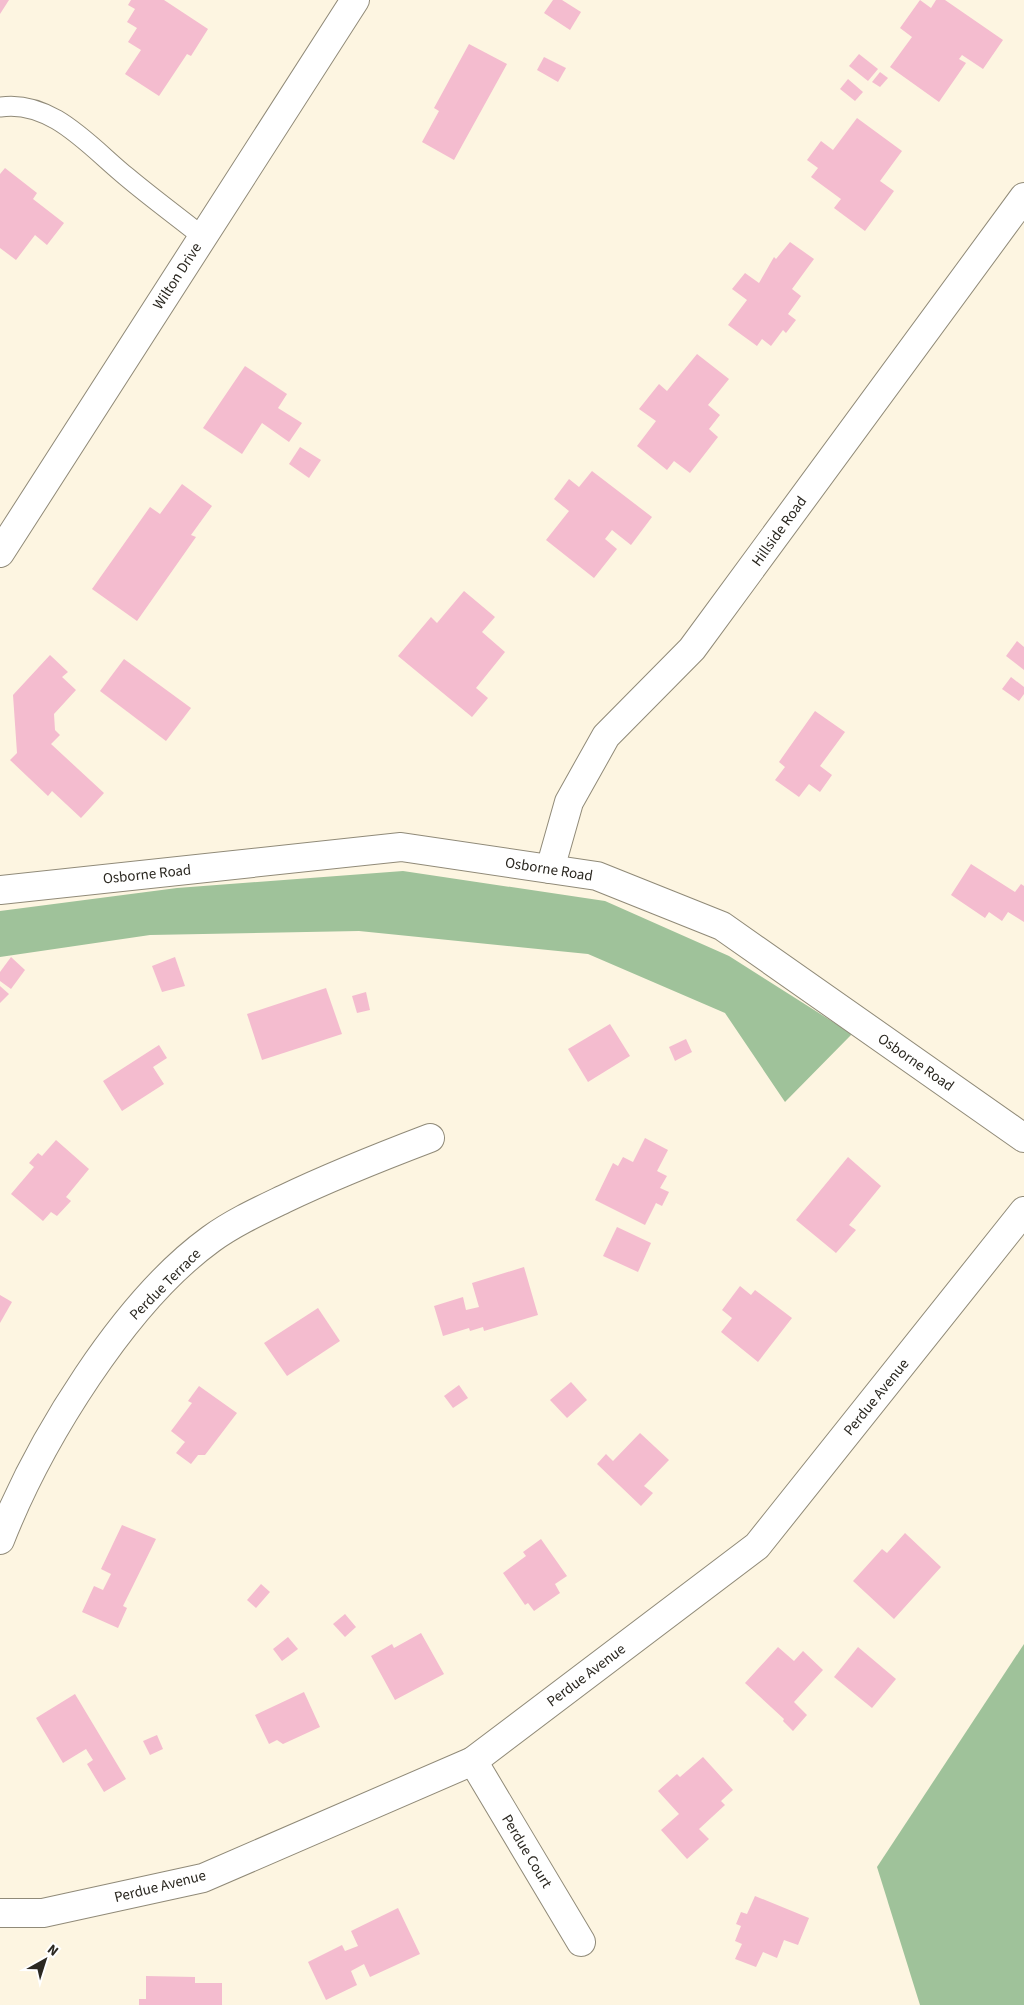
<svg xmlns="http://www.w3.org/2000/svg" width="1024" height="2005" viewBox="0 0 1024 2005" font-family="'Source Sans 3',sans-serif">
  <rect width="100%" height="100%" fill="#fdf5e1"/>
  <g fill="#9fc29a">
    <polygon points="403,871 605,901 729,956 852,1034 785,1102 725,1013 588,954 359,931 150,935 0,957 0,911 177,888"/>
    <polygon points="1024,1644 1024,2005 920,2005 877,1867"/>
  </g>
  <g fill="#f4bccf">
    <polygon points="0,0 9,0 0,14"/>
    <polygon points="131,0 164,0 208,29 191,56 187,54 159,96 125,74 141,50 128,42 137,28 127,22 135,9 128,5"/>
    <polygon points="553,0 562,0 581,12 570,30 544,13"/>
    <polygon points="920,0 931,8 936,0 945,0 1003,40 983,69 962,55 959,59 966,63 939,102 890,67 912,37 900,28"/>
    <polygon points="469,44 507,64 454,160 422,142 439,111 434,108"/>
    <polygon points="859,54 878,69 868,81 849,66"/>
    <polygon points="544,57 566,68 558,82 537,70"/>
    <polygon points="880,72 888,78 880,87 872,82"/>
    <polygon points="848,79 863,92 855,101 840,89"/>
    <polygon points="857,118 902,151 880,181 894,191 865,231 834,208 841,199 811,177 818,168 807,160 821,141 833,150"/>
    <polygon points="5,168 37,193 33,199 64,223 47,245 35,235 16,260 0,248 0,174"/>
    <polygon points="790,242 814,259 792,289 801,296 788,314 796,320 786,333 783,330 771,346 762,339 757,346 728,325 747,300 732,289 745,273 759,283 774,257 776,259"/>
    <polygon points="697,354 729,379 708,405 720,415 709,429 718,437 690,473 674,461 667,470 637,446 656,421 639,409 659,384 667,391"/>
    <polygon points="245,366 287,394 278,408 302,423 289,442 262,423 242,454 203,428"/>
    <polygon points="300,447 321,460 309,478 289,464"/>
    <polygon points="592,471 652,517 631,545 612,530 605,539 617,549 594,578 546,540 569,511 554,499 569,479 579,487"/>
    <polygon points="182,484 212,506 191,535 196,537 137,621 92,589 150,507 160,514"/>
    <polygon points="464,591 495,617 482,632 505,652 476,688 488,698 472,717 398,656 431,617 437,623"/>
    <polygon points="1017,641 1024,647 1024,670 1006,656"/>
    <polygon points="50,655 68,672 62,677 76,690 54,714 55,730 60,735 51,744 104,793 81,818 52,791 48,796 10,760 17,753 13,695"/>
    <polygon points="124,659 191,708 166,741 100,691"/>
    <polygon points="1011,677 1024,687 1024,694 1019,701 1002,689"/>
    <polygon points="815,711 845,732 820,766 832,775 820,792 809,784 799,797 775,780 785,767 779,762"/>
    <polygon points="971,864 1015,892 1021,884 1024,886 1024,922 1008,912 1002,921 989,912 985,918 951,895"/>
    <polygon points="11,957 25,970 11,989 0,981 0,972"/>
    <polygon points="175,957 185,986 162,992 152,966"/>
    <polygon points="0,986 9,994 0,1003"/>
    <polygon points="326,988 342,1034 262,1060 247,1014"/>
    <polygon points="366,992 370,1010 357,1013 352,996"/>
    <polygon points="610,1024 630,1056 588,1082 568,1049"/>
    <polygon points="686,1039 692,1052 675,1061 669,1047"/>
    <polygon points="159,1045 167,1058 153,1067 164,1084 122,1111 103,1081"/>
    <polygon points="645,1138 668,1150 657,1171 667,1176 660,1188 669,1192 662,1206 656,1203 645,1225 595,1200 613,1163 618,1166 623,1157 633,1162"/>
    <polygon points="56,1140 89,1169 66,1197 71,1201 57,1216 51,1212 43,1221 11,1194 34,1167 29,1163 38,1153 42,1156"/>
    <polygon points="848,1157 881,1186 849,1225 856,1230 836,1253 796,1220"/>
    <polygon points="617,1227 651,1243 638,1272 603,1256"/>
    <polygon points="524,1267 538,1315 484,1331 483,1327 470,1331 469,1328 443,1336 434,1306 463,1297 466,1310 479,1307 472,1283"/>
    <polygon points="740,1286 751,1295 755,1290 792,1318 758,1362 721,1332 732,1318 722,1310"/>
    <polygon points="0,1295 12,1302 0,1323"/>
    <polygon points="318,1308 340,1341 287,1376 264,1343"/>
    <polygon points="571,1382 587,1400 567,1418 550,1400"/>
    <polygon points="459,1385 468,1398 453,1408 444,1396"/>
    <polygon points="199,1386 237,1413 205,1455 198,1455 191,1464 176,1453 185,1442 171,1431 192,1403 188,1401"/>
    <polygon points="640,1433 669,1460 644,1486 653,1493 641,1506 597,1464 606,1454 613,1461"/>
    <polygon points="122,1525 156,1539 123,1606 127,1608 118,1628 82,1612 94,1586 103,1590 111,1574 101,1569"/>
    <polygon points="905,1533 941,1567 894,1619 853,1581 882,1549 887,1553"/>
    <polygon points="541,1539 567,1576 555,1584 560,1593 534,1611 528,1603 525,1605 503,1573 526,1556 523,1552"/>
    <polygon points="261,1584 270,1592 256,1608 247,1600"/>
    <polygon points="345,1614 356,1627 345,1637 333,1624"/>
    <polygon points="421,1633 444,1674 395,1700 371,1656 392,1644 394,1648"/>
    <polygon points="288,1637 298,1649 282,1661 273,1649"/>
    <polygon points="778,1647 794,1661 803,1651 823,1670 794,1702 807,1715 793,1731 783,1721 784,1719 745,1683"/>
    <polygon points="858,1647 896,1679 872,1708 834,1677"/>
    <polygon points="304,1692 320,1727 283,1744 277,1740 269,1744 255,1715"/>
    <polygon points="75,1694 126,1779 104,1792 87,1764 93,1760 86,1749 63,1763 36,1718"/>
    <polygon points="157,1735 163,1749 150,1755 143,1741"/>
    <polygon points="703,1757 733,1790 721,1801 725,1805 699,1829 709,1839 687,1859 661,1830 679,1814 658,1791 677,1774 680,1777"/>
    <polygon points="755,1896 809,1918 798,1945 784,1940 777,1958 763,1952 756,1967 735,1959 742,1944 735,1941 741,1926 736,1924 741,1912 747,1914"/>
    <polygon points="398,1908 420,1954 370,1977 364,1964 351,1971 357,1985 326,2000 308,1962 342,1945 345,1951 358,1946 351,1931"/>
    <polygon points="146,1976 195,1977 195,1983 222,1983 222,2005 139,2005 139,1999 146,1999"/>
  </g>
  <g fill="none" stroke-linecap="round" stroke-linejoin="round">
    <defs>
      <path id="service" d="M0 107C52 99 91 148 127 177 152 198 178 217 203 237"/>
      <g id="minor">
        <polyline points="0,553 355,0"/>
        <polyline points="550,869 569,802 606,736 692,649 1024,197"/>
        <path d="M0 1540C39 1441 124 1302 211 1239 233 1223 259 1211 284 1199 332 1176 380 1157 430 1138"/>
        <polyline points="473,1761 581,1942"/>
        <polyline points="0,1913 43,1913 203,1878 473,1761 757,1546 1024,1211"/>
      </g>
      <polyline id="tertiary" points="0,890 401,847 597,876 722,926 1024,1138"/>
    </defs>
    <use href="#service" stroke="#908a78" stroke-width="21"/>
    <use href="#minor" stroke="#908a78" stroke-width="30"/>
    <use href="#tertiary" stroke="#908a78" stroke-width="30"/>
    <use href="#service" stroke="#fff" stroke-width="19"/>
    <use href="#minor" stroke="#fff" stroke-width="28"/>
    <use href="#tertiary" stroke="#fff" stroke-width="28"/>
  </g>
  <g text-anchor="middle" stroke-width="5" stroke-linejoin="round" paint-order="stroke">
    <g font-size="15" fill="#2b2821" stroke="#fff">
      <text transform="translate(177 276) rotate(-57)" y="5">Wilton Drive</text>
      <text transform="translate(779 531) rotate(-54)" y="5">Hillside Road</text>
      <text transform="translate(549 869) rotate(9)" y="5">Osborne Road</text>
      <text transform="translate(147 874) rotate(-6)" y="5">Osborne Road</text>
      <text transform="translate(916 1062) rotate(35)" y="5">Osborne Road</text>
      <text transform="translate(165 1284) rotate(-45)" y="5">Perdue Terrace</text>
      <text transform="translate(876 1397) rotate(-51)" y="5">Perdue Avenue</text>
      <text transform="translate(586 1675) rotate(-37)" y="5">Perdue Avenue</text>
      <text transform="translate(527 1851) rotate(59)" y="5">Perdue Court</text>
      <text transform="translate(160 1886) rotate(-14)" y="5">Perdue Avenue</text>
    </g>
  </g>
  <g transform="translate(45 1960) rotate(39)" stroke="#ffffff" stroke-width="4" paint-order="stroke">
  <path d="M0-4L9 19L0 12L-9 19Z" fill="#2b2821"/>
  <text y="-8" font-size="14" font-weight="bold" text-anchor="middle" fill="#2b2821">N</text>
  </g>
</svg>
